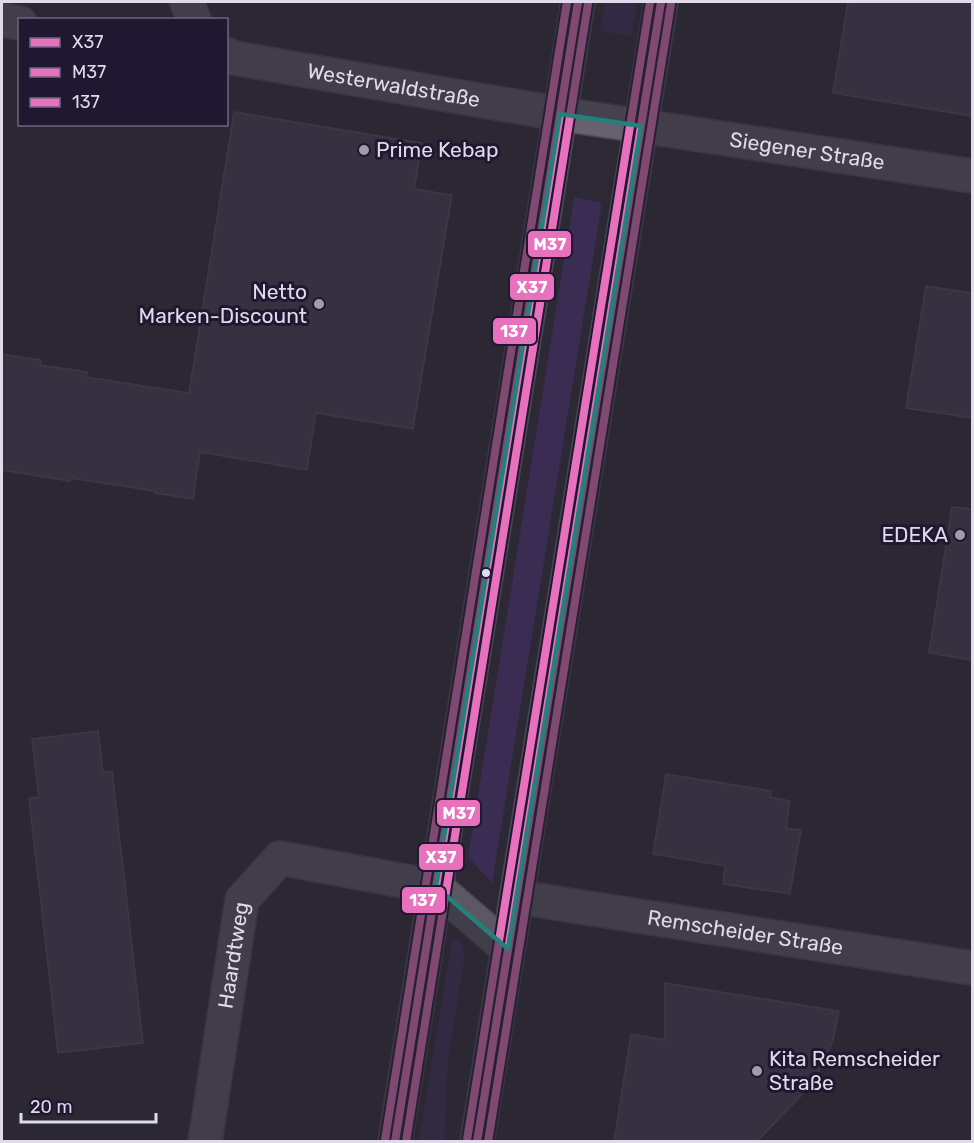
<svg xmlns="http://www.w3.org/2000/svg" width="974" height="1143" viewBox="0 0 974 1143" font-family="Rubik,sans-serif">
  <rect width="100%" height="100%" fill="#2c2834"/>
  <g fill="#3a2c53">
    <polygon points="605,2 637,2 632,36 600,31"/>
    <polygon points="574,197 602,203 492,883 468,857"/>
    <polygon points="455,938 458,938 462,944 465,954 448,1059 444,1141 419,1141 452,939"/>
  </g>
  <g fill="#433d4e" stroke="#504c57" stroke-width="1.5">
    <polygon points="848,2 972,2 972,116 833,93"/>
    <polygon points="234,112 422,143 414,189 452,195 413,429 316,413 307,470 200,452 193,499 155,493 155,491 70,478 70,481 2,470 2,354 41,360 40,365 87,372 86,377 189,393"/>
    <polygon points="926,286 972,293 972,418 906,408"/>
    <polygon points="952,507 972,509 972,660 929,653"/>
    <polygon points="98,731 103,772 112,771 143,1043 58,1053 29,798 39,797 32,739"/>
    <polygon points="666,774 771,791 770,797 790,801 786,828 801,830 790,894 723,884 725,866 653,854"/>
    <polygon points="665,983 839,1011 833,1040 825,1059 813,1081 798,1099 756,1142 614,1142 631,1034 665,1040"/>
  </g>
  <g fill="none" stroke-linecap="round" stroke-linejoin="round">
    <defs>
      <g id="minor">
        <polyline points="187,2 194,20"/>
        <polyline points="2,20 20,23"/>
        <path id="s1" d="M226 54 233 58 560 114"/>
        <path id="s2" d="M641 126 972 176"/>
        <path id="s3" d="M517 897 972 968"/>
        <path id="s4" d="M205 1142 242 900 280 858 436 887 508 949"/>
      </g>
      <g id="major">
        <polyline points="560,114 641,126"/>
        <polyline points="395,1142 578,2"/>
        <polyline points="477,1142 661,2"/>
      </g>
    </defs>
    <use href="#minor" stroke="#494550" stroke-width="36"/>
    <use href="#major" stroke="#494550" stroke-width="36"/>
    <use href="#minor" stroke="#5c5863" stroke-width="33"/>
    <use href="#major" stroke="#65616f" stroke-width="33"/>
    <defs>
      <g id="bus-1">
        <polyline points="395,1142 578,2"/>
        <polyline points="477,1142 661,2"/>
      </g>
      <g id="bus-2">
        <polyline points="406,1142 588,4"/>
        <polyline points="488,1142 671,4"/>
      </g>
      <g id="bus-3">
        <polyline points="385,1140 567,2"/>
        <polyline points="467,1140 650,2"/>
      </g>
    </defs>
    <use href="#bus-1" stroke="#201830" stroke-width="12"/>
    <use href="#bus-2" stroke="#201830" stroke-width="12"/>
    <use href="#bus-3" stroke="#201830" stroke-width="12"/>
    <use href="#bus-1" stroke="#e771bd" stroke-width="8"/>
    <use href="#bus-2" stroke="#e771bd" stroke-width="8"/>
    <use href="#bus-3" stroke="#e771bd" stroke-width="8"/>
  </g>
  <path d="M0 0H974V1143H0ZM560 114 641 126 508 949 436 887Z" fill="#2c2834" fill-opacity=".55" fill-rule="evenodd"/>
  <path fill="none" stroke="#24807a" stroke-width="4.5" stroke-linejoin="round" d="M560 114 641 126 508 949 436 887Z"/>
  <g fill="#a09cab" stroke="#201830" stroke-width="2">
    <circle cx="364" cy="150" r="6"/>
    <circle cx="319" cy="304" r="6"/>
    <circle cx="960" cy="535" r="6"/>
    <circle cx="757" cy="1071" r="6"/>
  </g>
  <circle fill="#dfdbeb" stroke="#201830" stroke-width="2" cx="486" cy="573" r="5"/>
  <g text-anchor="middle" stroke-width="6" stroke-linejoin="round" paint-order="stroke">
    <g font-size="21" fill="#dfdbeb" stroke="#201830">
      <text dy="7" stroke="none"><textPath href="#s1" startOffset="171">Westerwaldstraße</textPath></text>
      <text dy="7" stroke="none"><textPath href="#s2" startOffset="168">Siegener Straße</textPath></text>
      <text dy="7" stroke="none"><textPath href="#s3" startOffset="231">Remscheider Straße</textPath></text>
      <text dy="7" stroke="none"><textPath href="#s4" startOffset="189">Haardtweg</textPath></text>
    </g>
    <g font-size="21" fill="#dfdbeb" stroke="#201830" text-anchor="start">
      <text x="376" y="157">Prime Kebap</text>
      <text x="307" y="299" text-anchor="end">Netto<tspan x="307" dy="24">Marken-Discount</tspan></text>
      <text x="948" y="542" text-anchor="end">EDEKA</text>
      <text x="769" y="1066">Kita Remscheider<tspan x="769" dy="24">Straße</tspan></text>
    </g>
  </g>
  <g stroke="#201830" stroke-width="2">
    <rect x="527" y="230" width="45" height="28" rx="6" fill="#e771bd"/>
    <rect x="509" y="273" width="46" height="28" rx="6" fill="#e771bd"/>
    <rect x="492" y="317" width="45" height="28" rx="6" fill="#e771bd"/>
    <rect x="436" y="799" width="45" height="28" rx="6" fill="#e771bd"/>
    <rect x="418" y="843" width="46" height="28" rx="6" fill="#e771bd"/>
    <rect x="401" y="886" width="45" height="28" rx="6" fill="#e771bd"/>
  </g>
  <g font-size="16" text-anchor="middle" font-weight="bold" fill="#fff">
    <text x="550" y="250">M37</text>
    <text x="532" y="293">X37</text>
    <text x="514" y="337">137</text>
    <text x="459" y="819">M37</text>
    <text x="441" y="863">X37</text>
    <text x="423" y="906">137</text>
  </g>
  <rect width="974" height="1143" fill="none" stroke="#dfdbeb" stroke-width="6"/>
  <rect x="18" y="18" width="210" height="108" fill="#201830" stroke="#6c667b" stroke-width="1.5"/>
  <rect x="30" y="38" width="30" height="9" fill="#e771bd" stroke="#6c667b" stroke-width="1.5"/>
  <text x="72" y="48" font-size="18" fill="#dfdbeb">X37</text>
  <rect x="30" y="68" width="30" height="9" fill="#e771bd" stroke="#6c667b" stroke-width="1.5"/>
  <text x="72" y="78" font-size="18" fill="#dfdbeb">M37</text>
  <rect x="30" y="98" width="30" height="9" fill="#e771bd" stroke="#6c667b" stroke-width="1.5"/>
  <text x="72" y="108" font-size="18" fill="#dfdbeb">137</text>
  <path d="M21 1113v9h135v-9" fill="none" stroke="#dfdbeb" stroke-width="3"/>
  <text x="30" y="1113" font-size="18" fill="#dfdbeb" stroke="#201830" stroke-width="4.5" paint-order="stroke">20 m</text>
</svg>
